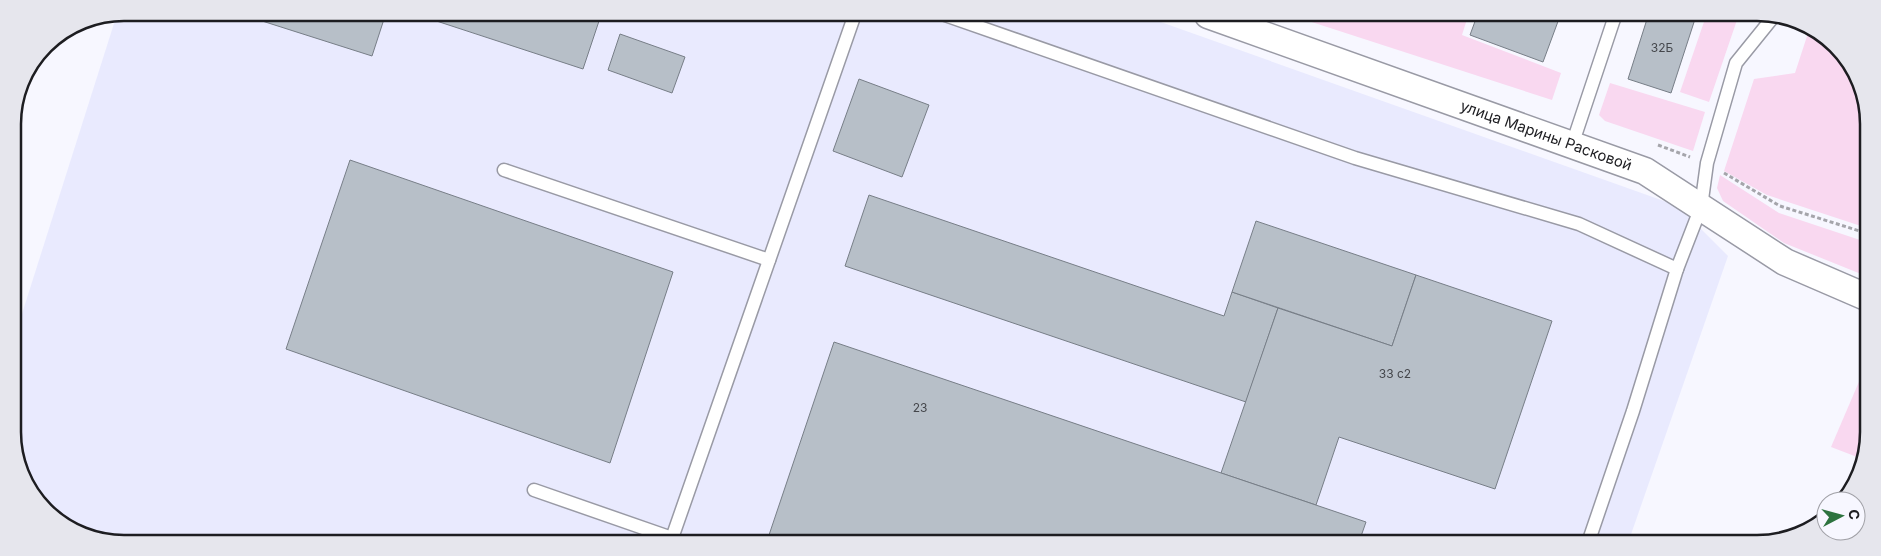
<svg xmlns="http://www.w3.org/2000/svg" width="1881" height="556" viewBox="0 0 1881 556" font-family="Inter,sans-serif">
  <rect width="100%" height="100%" fill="#f7f7ff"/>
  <polygon fill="#e9eafe" points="124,13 1141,15 1678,206 1728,256 1628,543 95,540 40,506 15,454 14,339 117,14"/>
  <g fill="#f9d8f0">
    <polygon points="1290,15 1468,16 1462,35 1561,73 1552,100"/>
    <polygon points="1706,16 1741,16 1737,20 1709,102 1680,92"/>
    <polygon points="1809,30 1836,45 1866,102 1866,222 1864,227 1767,195 1724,171 1754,79 1795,73"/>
    <polygon points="1610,83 1705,112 1693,151 1605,121 1599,115"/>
    <polygon points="1720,175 1779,213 1866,242 1866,276 1784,243 1723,201 1717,188"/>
    <polygon points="1861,377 1865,379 1865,460 1831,447"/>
  </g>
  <g fill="#b7bfc8" stroke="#777e87">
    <polygon points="237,13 386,13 372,56"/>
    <polygon points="412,13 587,14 600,18 583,69"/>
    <polygon points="1477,16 1560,16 1543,62 1470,35"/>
    <polygon points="1648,16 1696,16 1671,93 1628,79"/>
    <polygon points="620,34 685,57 672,93 608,70"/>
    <polygon points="859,79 929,105 902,177 833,151"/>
    <polygon points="350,160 673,272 610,463 286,349"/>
    <polygon points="869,195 1224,316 1232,292 1278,308 1246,402 845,266"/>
    <polygon points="1256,221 1416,275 1392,346 1232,292"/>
    <polygon points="1416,275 1552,321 1495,489 1339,437 1316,505 1221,473 1278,308 1392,346"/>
    <polygon points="834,342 1366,522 1359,542 767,541"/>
  </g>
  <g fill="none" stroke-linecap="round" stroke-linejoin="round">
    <defs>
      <g id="lane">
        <polyline points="942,14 1355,158 1579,224 1677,269 1701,207 1707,163 1736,63 1774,16"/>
        <polyline points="1572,145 1615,16"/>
        <polyline points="504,170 769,260"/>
        <polyline points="534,490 672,538"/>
        <polyline points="671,541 855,14"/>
        <polyline points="1588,543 1633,411 1677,269"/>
      </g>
      <g id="street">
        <path id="s1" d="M1208 15 1645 171 1785 262 1866 297"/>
      </g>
    </defs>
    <use href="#lane" stroke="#999aa5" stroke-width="15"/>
    <use href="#street" stroke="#999aa5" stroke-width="29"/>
    <g stroke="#a5a5ab" stroke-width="3" stroke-dasharray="4 2.5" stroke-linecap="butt">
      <polyline points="1658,145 1690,157"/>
      <polyline points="1724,173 1780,206 1866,233"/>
    </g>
    <use href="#lane" stroke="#fff" stroke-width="12"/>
    <use href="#street" stroke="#fff" stroke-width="26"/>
  </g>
  <g text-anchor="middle" stroke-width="4" stroke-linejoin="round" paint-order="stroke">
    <g font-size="12" fill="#44464b">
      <text x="1662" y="52">32Б</text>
      <text x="1395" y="378">33 с2</text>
      <text x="920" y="412">23</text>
    </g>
    <g font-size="15" fill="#1d1d21" stroke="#f7f7ff">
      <text dy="5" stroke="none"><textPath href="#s1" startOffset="359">улица Марины Расковой</textPath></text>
    </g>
  </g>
  <path d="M0 0H1881V556H0ZM124 21H1757A103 103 0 0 1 1860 124V432A103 103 0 0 1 1757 535H124A103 103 0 0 1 21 432V124A103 103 0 0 1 124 21Z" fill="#e6e6ed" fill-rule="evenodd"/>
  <path fill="none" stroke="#1d1d21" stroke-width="2.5" d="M124 21H1757A103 103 0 0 1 1860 124V432A103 103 0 0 1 1757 535H124A103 103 0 0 1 21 432V124A103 103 0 0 1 124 21Z"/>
  <g transform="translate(1841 516) rotate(84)"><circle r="24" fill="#f7f7ff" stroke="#a0a0a6"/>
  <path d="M0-4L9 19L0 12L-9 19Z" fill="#2d733f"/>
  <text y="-8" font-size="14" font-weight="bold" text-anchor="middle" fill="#1d1d21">С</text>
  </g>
</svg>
